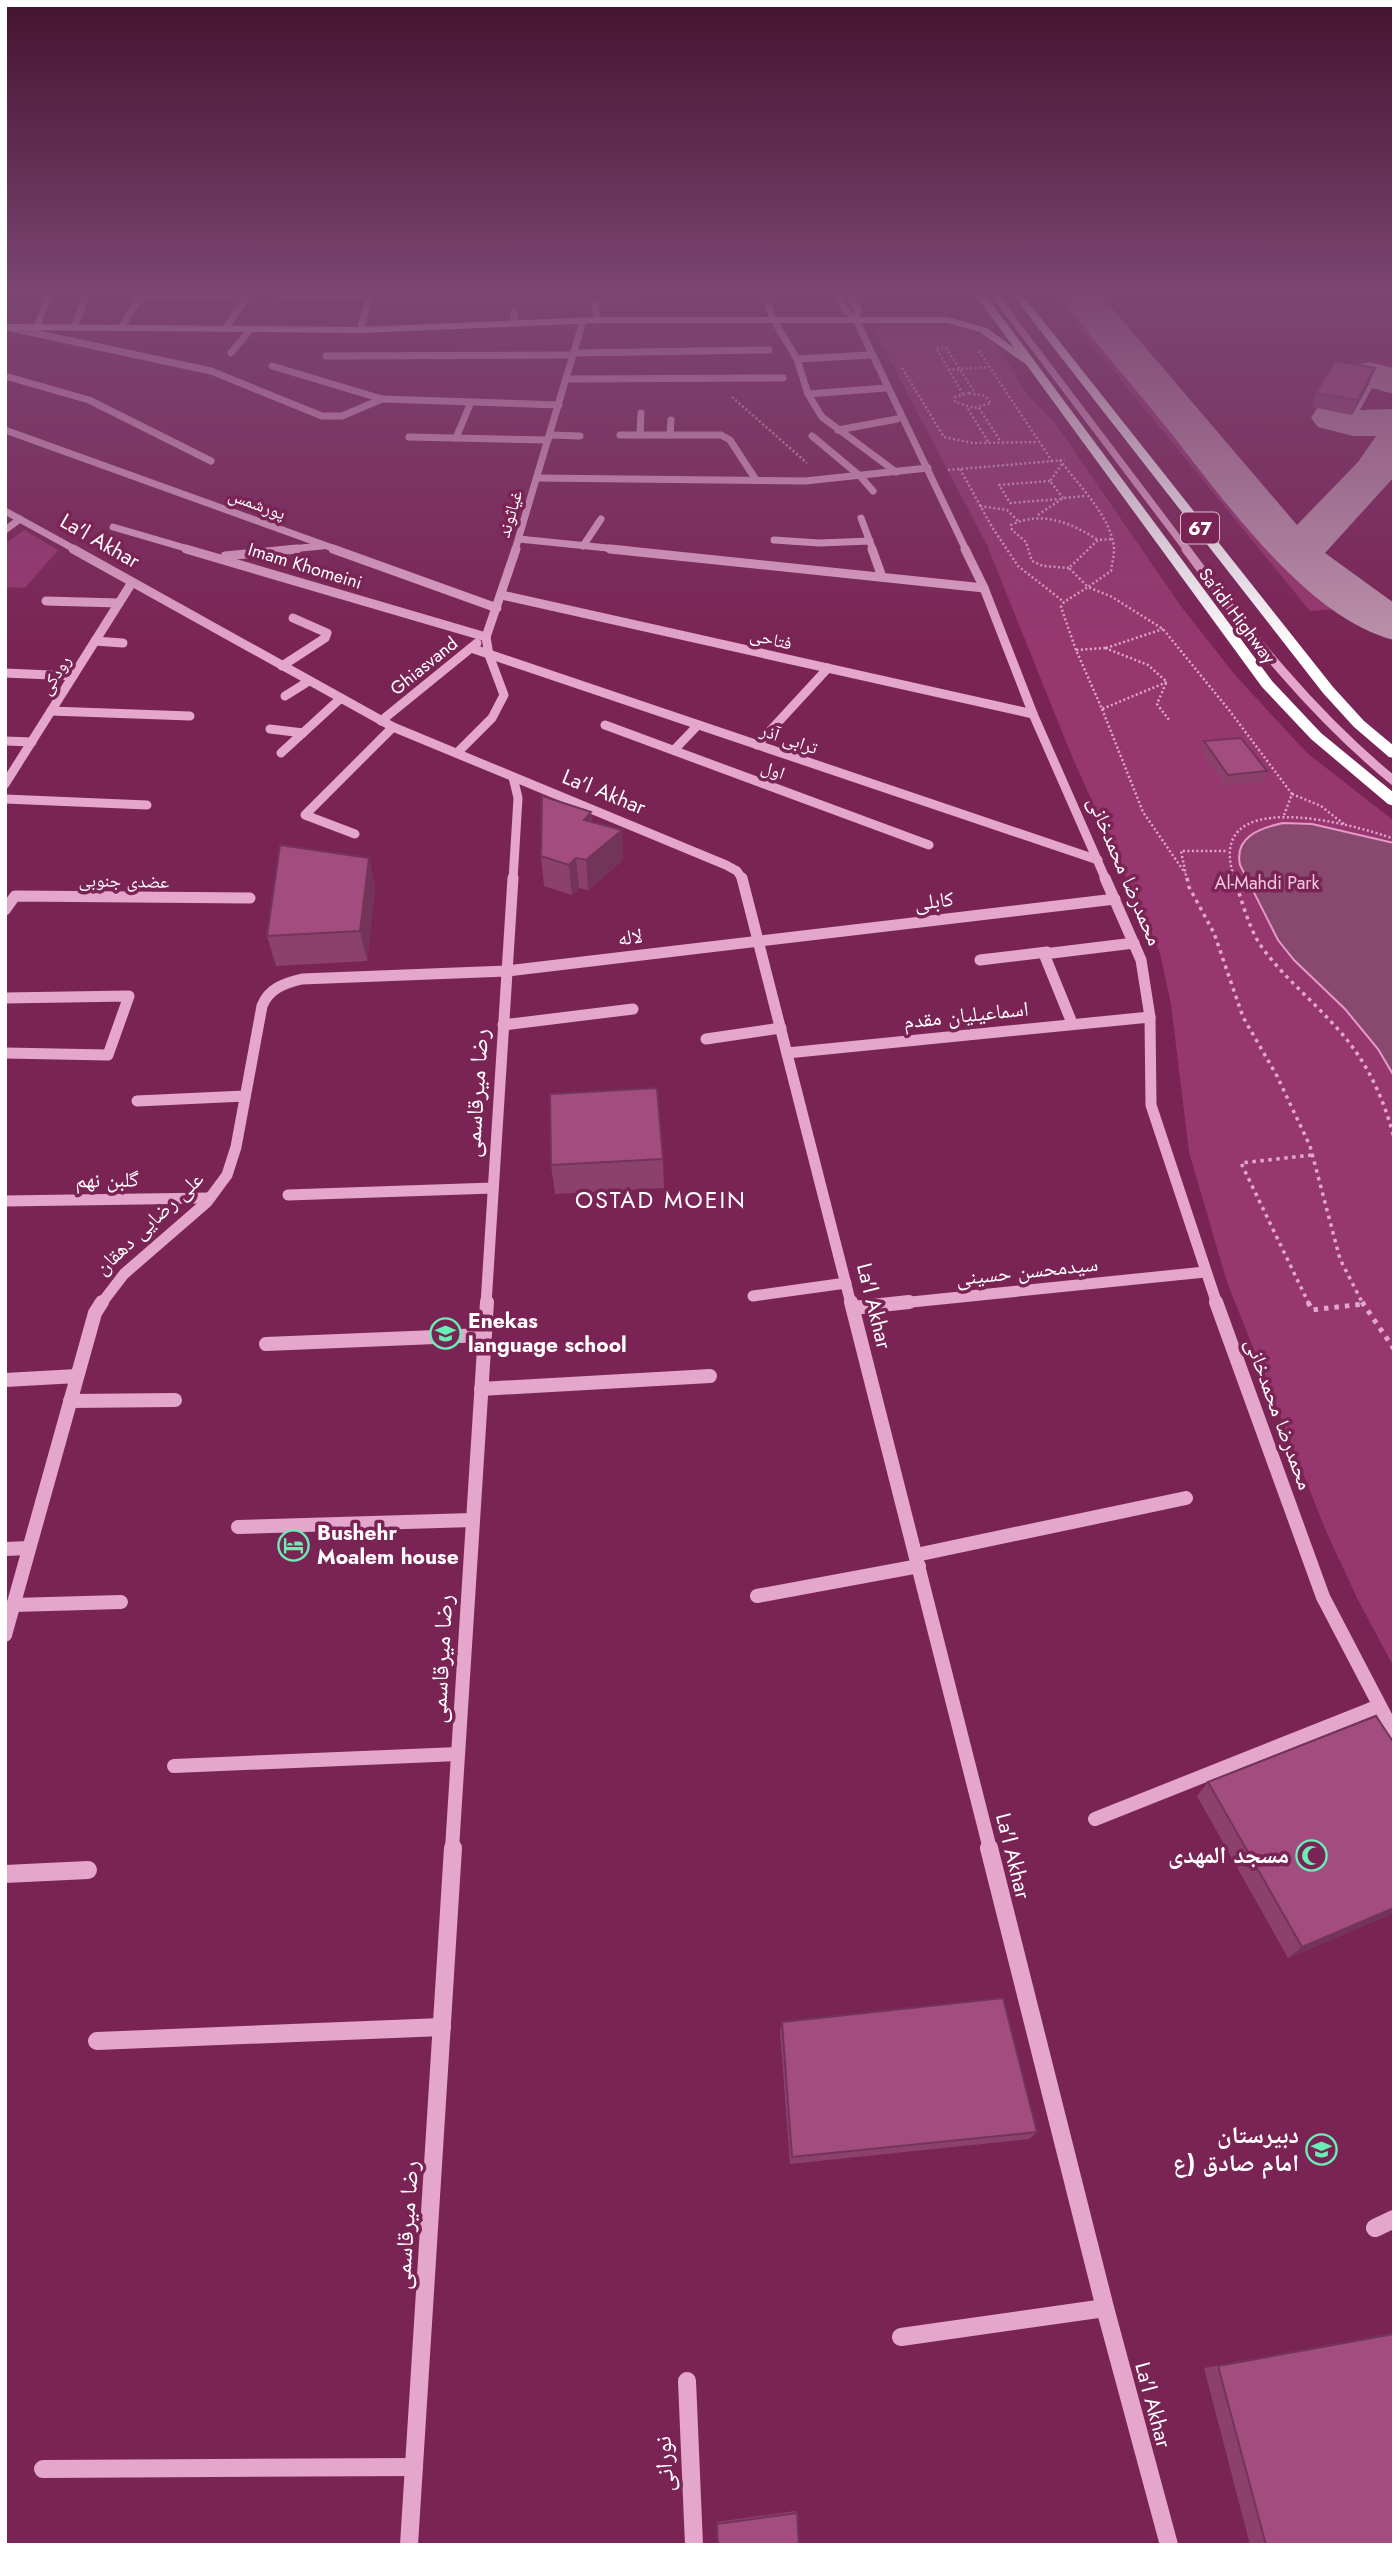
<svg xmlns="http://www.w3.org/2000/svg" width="1399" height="2550" viewBox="0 0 1399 2550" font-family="Jost,'Noto Naskh Arabic',sans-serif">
  <rect width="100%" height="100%" fill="#7a2455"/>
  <g fill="#973770">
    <polygon points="380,293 756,293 757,295 376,310"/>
    <polygon points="1050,293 1070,293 1293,557 1350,608 1310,611"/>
    <path d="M955 326C1001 330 1005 364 1029 396 1035 404 1045 412 1053 420L1180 605 1235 675 1306 752 1394 821V1667L1358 1600 1326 1531 1227 1282 1189 1152 1171 1004 1160 953 1071 754 987 545 875 332 883 327Z"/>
    <polygon points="24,530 58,550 25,588 5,587 5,544"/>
  </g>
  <path fill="#89496e" stroke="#e59ac7" stroke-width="2" d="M1283 823 1312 824 1394 843V1076L1378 1049 1345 1009 1294 960 1278 940 1240 865C1234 837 1260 828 1283 823Z"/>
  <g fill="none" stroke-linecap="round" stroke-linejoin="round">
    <path fill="#bc92aa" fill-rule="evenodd" d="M1059 293H1099L1297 525 1358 462 1376 436H1353L1318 427 1311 418 1342 369 1369 362 1394 368V394L1372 388 1360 410 1394 409V477L1325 553 1394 603V640C1303 617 1219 492 1162 422 1128 379 1090 338 1059 293Z"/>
    <g stroke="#e4a6cb" stroke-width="2.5" stroke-dasharray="2 2.5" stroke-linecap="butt">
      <polyline points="979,351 1052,461"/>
      <polyline points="902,368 944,437 973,443 1039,442"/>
      <polyline points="948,370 989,367"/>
      <polygon points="969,393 985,396 991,403 974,408 955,402 955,397"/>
      <polyline points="963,394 936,348 946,348 975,393"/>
      <polyline points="732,397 807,463"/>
      <polyline points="979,408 1001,442"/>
      <polyline points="968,409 989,443"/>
      <path d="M1060 460C1078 485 1112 517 1114 549 1114 556 1112 564 1111 571L1088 587 1069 568 1098 540 1112 539"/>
      <polyline points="1062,464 1050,481 1063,498"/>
      <polyline points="960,469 992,527 1018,566 1064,602"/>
      <polyline points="948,470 1065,460"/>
      <polyline points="1050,481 999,485 1010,503 1060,499"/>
      <polyline points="980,506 1007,510 1018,521"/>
      <polyline points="1038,515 1063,498 1085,496"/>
      <path d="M1069 568 1043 566 1032 561 1026 542 1012 530 1011 525C1042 510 1071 523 1098 540"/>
      <polygon points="1105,648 1148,665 1167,682 1102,709 1076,650"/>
      <polyline points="1106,648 1163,629"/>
      <polyline points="1076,650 1061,607 1064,602 1088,587 1112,597 1163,629 1229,710 1292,794 1284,815"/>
      <polyline points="1166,683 1157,704 1169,720"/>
      <polyline points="1102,709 1143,812 1185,873"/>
      <polyline points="1292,794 1321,806 1345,825"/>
      <polyline points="1187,880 1181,851 1228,851"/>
      <path d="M1235 880C1200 783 1351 823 1394 839"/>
    </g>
    <g stroke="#e4a6cb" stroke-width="3.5" stroke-dasharray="3.5 4.5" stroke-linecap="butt">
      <polyline points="1187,878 1189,887 1214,933 1243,1017 1277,1076 1310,1146 1340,1259 1363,1304"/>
      <path d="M1234 878C1242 900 1247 923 1259 943 1280 974 1310 998 1335 1026 1365 1058 1383 1095 1394 1138"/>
      <polyline points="1309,1304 1241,1163 1312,1155"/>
    </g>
    <g stroke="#e4a6cb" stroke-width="5" stroke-dasharray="4.5 6" stroke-linecap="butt">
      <polyline points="1308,1302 1312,1310 1363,1304"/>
      <polyline points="1362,1302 1394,1349"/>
    </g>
    <g stroke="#e4a6cb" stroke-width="7">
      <polyline points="836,293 846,311 856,320 966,550"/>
      <polyline points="849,293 858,310 856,320"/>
      <polyline points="993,293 1187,550"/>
      <polyline points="277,295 370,296"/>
      <polyline points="141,297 247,296 225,329"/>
      <polyline points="595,303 597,320"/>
      <polyline points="768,305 773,319 797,359 808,394 822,417 896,472"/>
      <polyline points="514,312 514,323"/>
      <polyline points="6,327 211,371 322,416 342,416 382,399"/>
      <polyline points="37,327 47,298"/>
      <polyline points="74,328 87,293"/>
      <polyline points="121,328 143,293"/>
      <polyline points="360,330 371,293"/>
      <polyline points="231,353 250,330"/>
      <polyline points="574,353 769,350"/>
      <polyline points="326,356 573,355"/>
      <polyline points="797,359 871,355"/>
      <polyline points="272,366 382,399 559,405"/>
      <polyline points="5,376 89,400 211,461"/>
      <polyline points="566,379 783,378"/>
      <polyline points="808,394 886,388"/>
      <polyline points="5,430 338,550"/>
      <polyline points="838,430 897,419"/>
      <polyline points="550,435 580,436"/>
      <polyline points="620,435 721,435 730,440 756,480"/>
      <polyline points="640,435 641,413"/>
      <polyline points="670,435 671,420"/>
      <polyline points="812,436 860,476 873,491"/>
      <polyline points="409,437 548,440"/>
      <polyline points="456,438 471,402"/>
      <polyline points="537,478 805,481 928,468"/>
      <polyline points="5,511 76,550"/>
      <polyline points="861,518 873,550"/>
      <polyline points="113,527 192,550"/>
      <polyline points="5,530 20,519"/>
      <polyline points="519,539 627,550"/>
      <polyline points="774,540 819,543 870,541"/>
      <polyline points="583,546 601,519"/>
      <polyline points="280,550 322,546"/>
      <polyline points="515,550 583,321"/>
    </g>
    <g stroke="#e4a6cb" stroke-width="9">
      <polyline points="73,549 393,727 726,865 737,871 743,880"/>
      <polyline points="186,549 486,637"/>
      <polyline points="333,549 497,608"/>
      <polyline points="610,549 984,588"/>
      <polyline points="872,549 882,577"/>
      <polyline points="965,549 984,588 1033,714 1106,880"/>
      <path d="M1186 549C1249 634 1312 714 1394 781"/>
      <polyline points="225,556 297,549"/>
      <polyline points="502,595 1033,714"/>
      <polyline points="46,601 119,603"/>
      <polyline points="95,641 123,643"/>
      <polyline points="471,648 1098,860"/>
      <polyline points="282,666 325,638 327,633 293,618"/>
      <polyline points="5,673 73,676"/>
      <polyline points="285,696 309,681"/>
      <polyline points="51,711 190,716"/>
      <polyline points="381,721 477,643"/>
      <polyline points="605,725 929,845"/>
      <polyline points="270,729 303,733"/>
      <polyline points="5,741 32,742"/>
      <polyline points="757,745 828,668"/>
      <polyline points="674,750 698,725"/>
      <polyline points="281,753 341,698"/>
      <polyline points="457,753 492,718 504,695 489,655 486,637 516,549"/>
      <polyline points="5,784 131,584"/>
      <polyline points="5,799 147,805"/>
      <polyline points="355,834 305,815 393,727"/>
      <polyline points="513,880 518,798 513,777"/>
    </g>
    <g stroke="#e4a6cb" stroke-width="11">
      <polyline points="742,878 851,1304"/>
      <polyline points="1105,878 1141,960 1150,1017 1151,1105 1217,1304"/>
      <polyline points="5,910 15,896 250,898"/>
      <polyline points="980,960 1047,952"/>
      <polyline points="5,998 129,996 108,1055 5,1053"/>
      <polyline points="1072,1023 1044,954 1134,943"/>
      <polyline points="503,1025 633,1009"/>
      <polyline points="706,1039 781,1028"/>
      <polyline points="787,1053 1150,1017"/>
      <polyline points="137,1101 245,1096"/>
      <polyline points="288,1195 493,1188"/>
      <polyline points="5,1201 210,1198"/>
      <polyline points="753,1296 846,1283"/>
      <path d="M101 1304 124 1274 207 1202 227 1175 236 1147 262 1006C269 988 285 983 302 979L507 971 1115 899"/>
      <polyline points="486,1304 513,878"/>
      <polyline points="892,1304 1205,1272"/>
    </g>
    <g stroke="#e4a6cb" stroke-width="14">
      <polyline points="851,1302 990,1849"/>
      <polyline points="1216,1302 1323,1597 1394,1733"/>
      <polyline points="853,1308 909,1302"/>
      <polyline points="266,1344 484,1335"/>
      <polyline points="5,1380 77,1376"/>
      <polyline points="481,1389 710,1376"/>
      <polyline points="70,1401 175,1400"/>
      <polyline points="238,1527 473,1520"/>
      <polyline points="5,1549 29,1548"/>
      <polyline points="916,1555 1186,1498"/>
      <polyline points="757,1596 919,1566"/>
      <polyline points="13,1605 121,1602"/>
      <polyline points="5,1635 95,1313 102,1302"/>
      <polyline points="174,1766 458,1754"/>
      <polyline points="1095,1819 1379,1706"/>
      <polyline points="452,1849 487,1302"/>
    </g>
    <g stroke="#e4a6cb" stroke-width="18">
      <polyline points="989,1848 1105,2308 1169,2545"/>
      <polyline points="5,1874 88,1870"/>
      <polyline points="97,2041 442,2027"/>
      <polyline points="1375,2228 1394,2219"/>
      <polyline points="901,2337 1105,2308"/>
      <polyline points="687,2381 694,2545"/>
      <polyline points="43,2469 414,2467"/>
      <polyline points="409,2545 453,1848"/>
    </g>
    <polygon fill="#fce6f2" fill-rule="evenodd" points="597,317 947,317 987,328 1034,363 1027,365 980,332 947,323 597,323 360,333 5,330 5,324 360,327"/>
    <g fill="#fff" fill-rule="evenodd">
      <polygon points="974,293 984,293 1272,681 1321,733 1394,793 1394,806 1388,804 1311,739 1262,687"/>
      <polygon points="1011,293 1021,293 1333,687 1364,721 1394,746 1394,758 1389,757 1354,727 1323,693"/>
    </g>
  </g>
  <g fill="#8c416d">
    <polygon points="1370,382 1352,415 1312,407 1316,393"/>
    <polygon points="1204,741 1267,771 1263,782 1225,786 1201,752"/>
    <polygon points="591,812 592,822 622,830 623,860 588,890 579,888 572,895 544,886 541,856"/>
    <polygon points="369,858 375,888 367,961 276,966 267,936"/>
    <polygon points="663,1159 664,1188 555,1194 551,1165"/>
    <polygon points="1394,1743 1394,1913 1288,1958 1197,1796 1208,1782"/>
    <polygon points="782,2022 1037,2132 1029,2139 790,2164 780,2032"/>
    <polygon points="1394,2333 1394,2545 1250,2545 1204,2368"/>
    <polygon points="795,2511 797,2513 718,2545 717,2522"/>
  </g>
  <g fill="#723559">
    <polygon points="1375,368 1370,382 1352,415 1357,400"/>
    <polygon points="591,812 593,842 584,820"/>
    <polygon points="622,830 623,860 588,890 586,860"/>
    <polygon points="369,858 375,888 367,961 360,931"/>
    <polygon points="576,858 579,888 572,895 569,865"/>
    <polygon points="1394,1908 1394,1913 1288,1958 1302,1947"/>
  </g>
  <g fill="#a34c7f" stroke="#723559" stroke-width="2">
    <polygon points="1335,361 1375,368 1357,400 1316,393"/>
    <polygon points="1241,738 1267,771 1228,775 1204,741"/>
    <polygon points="542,796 591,812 584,820 622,830 586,860 576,858 569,865 541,856"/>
    <polygon points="280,845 369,858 360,931 267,936"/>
    <polygon points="657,1088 663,1159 551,1165 550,1094"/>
    <polygon points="1376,1716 1394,1743 1394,1908 1302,1947 1208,1782"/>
    <polygon points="1003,1998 1037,2132 792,2157 782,2022"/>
    <polygon points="1394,2334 1394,2545 1266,2545 1218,2366"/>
    <polygon points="797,2513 799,2545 718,2545 717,2524"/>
  </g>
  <linearGradient id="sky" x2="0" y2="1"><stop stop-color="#43142f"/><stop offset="0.45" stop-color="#7c4573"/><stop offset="1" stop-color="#7c4573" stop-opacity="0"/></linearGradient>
  <rect width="1399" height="650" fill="url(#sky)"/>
  <defs>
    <symbol id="school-ring" viewBox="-11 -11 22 22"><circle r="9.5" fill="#7a2455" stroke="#6aeeb6" stroke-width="1.5"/><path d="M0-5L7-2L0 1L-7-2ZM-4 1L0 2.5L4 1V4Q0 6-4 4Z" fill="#6aeeb6"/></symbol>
    <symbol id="hotel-ring" viewBox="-11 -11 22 22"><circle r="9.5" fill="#7a2455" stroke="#6aeeb6" stroke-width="1.5"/><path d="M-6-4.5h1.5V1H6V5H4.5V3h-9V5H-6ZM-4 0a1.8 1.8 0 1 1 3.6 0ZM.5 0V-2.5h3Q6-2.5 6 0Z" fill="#6aeeb6"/></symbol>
    <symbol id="mosque-ring" viewBox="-11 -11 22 22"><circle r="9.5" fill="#7a2455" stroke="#6aeeb6" stroke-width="1.5"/><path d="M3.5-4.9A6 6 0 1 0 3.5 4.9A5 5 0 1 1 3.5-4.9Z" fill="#6aeeb6"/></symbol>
  </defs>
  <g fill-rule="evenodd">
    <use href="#school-ring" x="428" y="1316" width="35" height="35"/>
    <use href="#hotel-ring" x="276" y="1528" width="35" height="35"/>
    <use href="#mosque-ring" x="1294" y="1838" width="35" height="35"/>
    <use href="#school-ring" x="1304" y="2132" width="35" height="35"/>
  </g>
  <g text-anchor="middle" stroke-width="7" stroke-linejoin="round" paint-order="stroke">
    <g font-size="18" fill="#fff" stroke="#7a2455">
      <text transform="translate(257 504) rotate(20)" y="6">پورشمس</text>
      <text transform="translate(510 514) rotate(-74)" y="6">غیاثوند</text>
      <text transform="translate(305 566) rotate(17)" y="6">Imam Khomeini</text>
      <text transform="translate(1237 616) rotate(53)" y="6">Sa'idi Highway</text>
      <text transform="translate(771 639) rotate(13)" y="6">فتاحی</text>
      <text transform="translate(424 666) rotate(-39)" y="6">Ghiasvand</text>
      <text transform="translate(55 675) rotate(-58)" y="6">رودکی</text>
      <text transform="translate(789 739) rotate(19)" y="6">ترابی آذر</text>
      <text transform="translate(773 770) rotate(20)" y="6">اول</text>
      <text transform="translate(124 881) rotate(1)" y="6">عضدی جنوبی</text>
    </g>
    <g font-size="18" fill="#f4c9e2" stroke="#7a2455">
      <text x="1267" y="889">Al-Mahdi Park</text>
    </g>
    <rect fill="#7a2455" stroke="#d7bdcc" stroke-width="2" x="1181" y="512.5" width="38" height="31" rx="5"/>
    <g font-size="19" font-weight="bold" fill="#fff">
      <text x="1200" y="535">67</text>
    </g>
    <g font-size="21" fill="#fff" stroke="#7a2455">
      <text transform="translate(100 541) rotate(30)" y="7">La'l Akhar</text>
      <text transform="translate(604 792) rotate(22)" y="7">La'l Akhar</text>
      <text transform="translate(1125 871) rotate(67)" y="7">محمدرضا محمدخانی</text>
      <text transform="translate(934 901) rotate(-7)" y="7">کابلی</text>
      <text transform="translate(630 937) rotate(-7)" y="7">لاله</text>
      <text transform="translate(966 1015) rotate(-6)" y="7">اسماعیلیان مقدم</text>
      <text transform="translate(107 1180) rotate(-1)" y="7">گلبن نهم</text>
      <text transform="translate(149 1223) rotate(-43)" y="7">علی رضایی دهقان</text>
      <text transform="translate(1027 1271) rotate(-6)" y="7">سیدمحسن حسینی</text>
      <text transform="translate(874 1306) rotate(76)" y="7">La'l Akhar</text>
      <text transform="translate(1279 1414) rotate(70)" y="7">محمدرضا محمدخانی</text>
      <text transform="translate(1013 1856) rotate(76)" y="7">La'l Akhar</text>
      <text transform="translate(1153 2405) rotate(75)" y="7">La'l Akhar</text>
    </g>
    <g font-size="21" font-weight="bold" fill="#fff" stroke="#7a2455" text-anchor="start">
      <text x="468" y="1328">Enekas<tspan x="468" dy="24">language school</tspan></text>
      <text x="317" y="1540">Bushehr<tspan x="317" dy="24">Moalem house</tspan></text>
    </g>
    <g font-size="23" letter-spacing="2" fill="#fff" stroke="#7a2455">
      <text x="661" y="1208">OSTAD MOEIN</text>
    </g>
    <g font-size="24" fill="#fff" stroke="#7a2455">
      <text transform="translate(476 1093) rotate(-86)" y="8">رضا میرقاسمی</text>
      <text transform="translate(441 1659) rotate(-87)" y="8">رضا میرقاسمی</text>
      <text transform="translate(406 2225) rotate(-86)" y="8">رضا میرقاسمی</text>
      <text transform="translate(664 2464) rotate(-93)" y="8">نورانی</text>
    </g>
    <g font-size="24" font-weight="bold" fill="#fff" stroke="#7a2455" text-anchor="end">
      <text x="1289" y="1863">مسجد المهدی</text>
      <text x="1299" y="2143">دبیرستان<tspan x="1299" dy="28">امام صادق (ع</tspan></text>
    </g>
  </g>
  <rect width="1399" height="2550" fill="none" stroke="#ffffff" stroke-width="14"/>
</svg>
